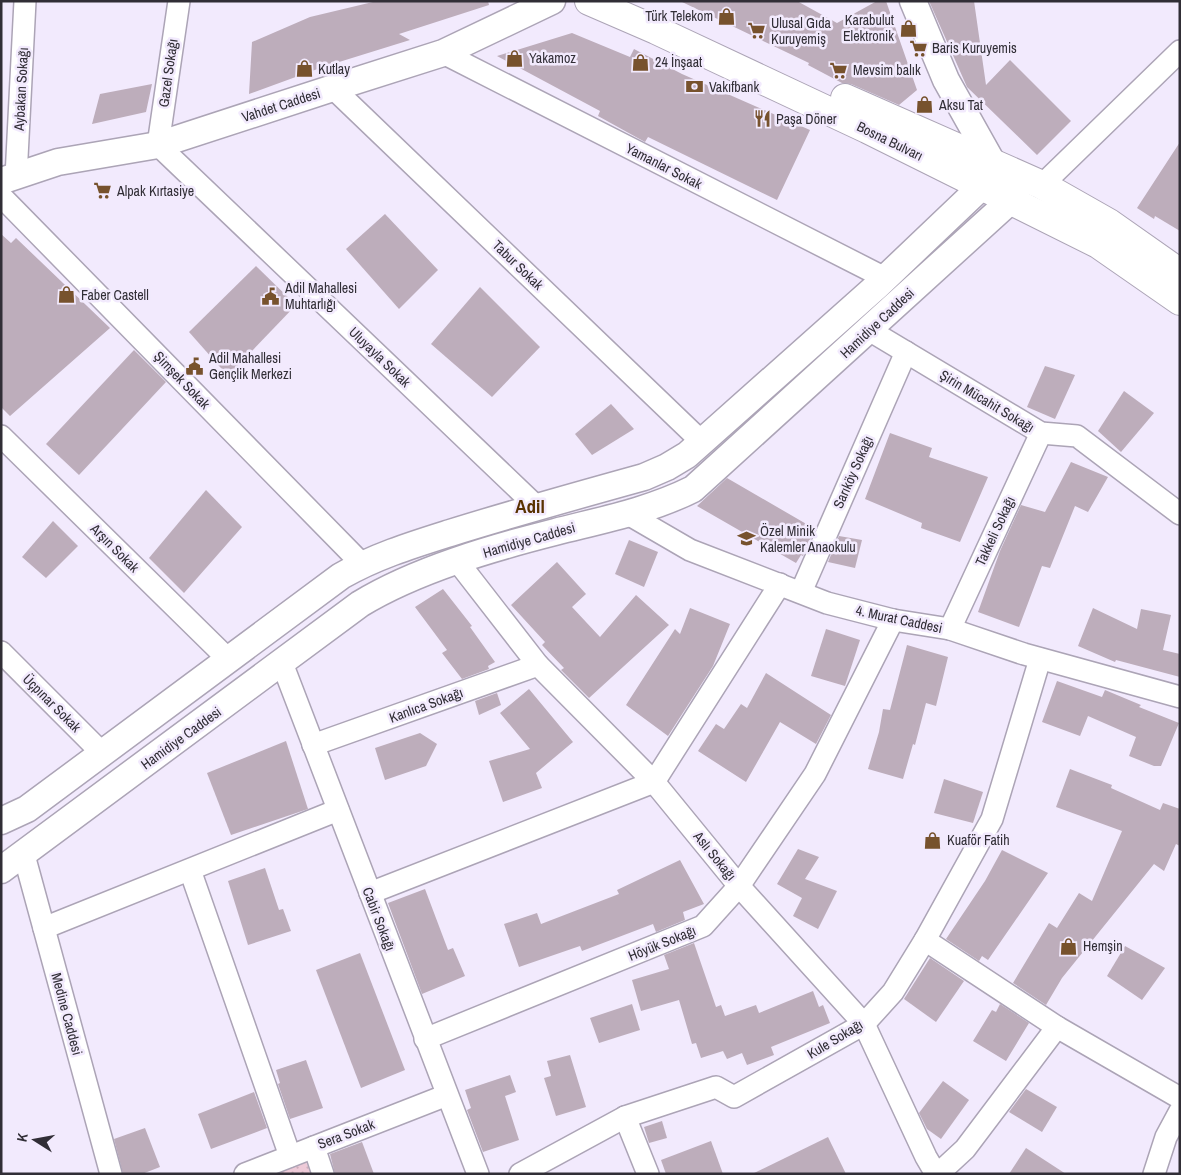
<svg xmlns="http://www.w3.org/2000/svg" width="1181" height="1175" viewBox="0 0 1181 1175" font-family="'Archivo Narrow',sans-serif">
  <defs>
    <pattern id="grass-dots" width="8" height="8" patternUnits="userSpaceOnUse" patternTransform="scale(1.25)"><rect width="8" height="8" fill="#eecad8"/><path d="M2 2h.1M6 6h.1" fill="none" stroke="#cdaeba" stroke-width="1.8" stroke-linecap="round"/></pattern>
  </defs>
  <rect width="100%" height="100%" fill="#f2eafd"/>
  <polygon fill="url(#grass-dots)" points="300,1150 312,1174 242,1174"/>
  <g fill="#bdadbb">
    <polygon points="377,1 488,1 489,5 399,34 410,40 323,67 249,94 252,42 310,17"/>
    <polygon points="680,1 797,1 837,23 877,1 886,1 917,90 899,105 851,84 842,83 808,65 809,63"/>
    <polygon points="929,1 974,1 986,85 1010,60 1071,121 1037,155 967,87"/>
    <polygon points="572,33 630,57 634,49 682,74 810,130 777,200 648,137 645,142 598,116 600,111 497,56"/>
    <polygon points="152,84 146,112 92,124 100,94"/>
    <polygon points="1180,142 1180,231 1155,216 1154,219 1137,208"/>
    <polygon points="385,214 438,270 399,309 346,249"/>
    <polygon points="1,234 11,243 16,238 110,328 10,416 1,407"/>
    <polygon points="256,266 296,305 228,376 189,332"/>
    <polygon points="480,287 540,347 492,397 431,344"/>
    <polygon points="134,350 166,382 79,475 46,444"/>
    <polygon points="1045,366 1075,375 1055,419 1027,407"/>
    <polygon points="1124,391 1154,413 1121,452 1098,431"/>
    <polygon points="611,404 634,429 592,455 575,434"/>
    <polygon points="890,433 932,448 929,457 988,477 960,542 921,528 922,523 865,499"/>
    <polygon points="1071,462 1108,477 1088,512 1075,506 1050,568 1042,566 1019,627 978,612 1000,551 1021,505 1045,512"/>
    <polygon points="727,478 815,529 803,556 801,555 796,563 697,506"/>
    <polygon points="206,490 242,527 184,593 149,558"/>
    <polygon points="53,521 78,546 46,578 22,557"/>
    <polygon points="839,536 862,540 855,568 828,562"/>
    <polygon points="629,540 658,552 644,587 615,574"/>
    <polygon points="557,562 586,594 572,607 600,637 636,595 669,625 589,698 561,670 564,668 542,645 545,642 511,605"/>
    <polygon points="443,589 472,626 470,627 495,662 488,666 489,669 462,679 442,653 447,650 415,607"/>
    <polygon points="690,608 730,624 713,666 668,736 626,705 675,629 680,634"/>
    <polygon points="1093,608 1137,629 1141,609 1171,615 1163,650 1180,654 1180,677 1116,660 1115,662 1078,646"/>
    <polygon points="826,629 860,640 845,686 811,676"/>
    <polygon points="907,645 948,657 936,706 926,703 915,745 913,744 903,779 868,769 879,732 883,709 890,710"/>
    <polygon points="766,673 831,715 816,744 780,722 746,782 698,751 716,724 724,729 741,704 747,708"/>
    <polygon points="1057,681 1102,697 1105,690 1141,705 1139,707 1179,723 1161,766 1154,766 1129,756 1136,737 1088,716 1080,736 1042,722"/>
    <polygon points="529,689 573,742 536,773 542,788 503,802 489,761 530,749 500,713"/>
    <polygon points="497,693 501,705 479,715 475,701"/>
    <polygon points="420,733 437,744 426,766 385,780 375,748"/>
    <polygon points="286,741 308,809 231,835 207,773"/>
    <polygon points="1070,769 1112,785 1111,788 1160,810 1163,803 1180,809 1180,846 1176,844 1164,871 1154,864 1062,978 1046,1005 1013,983 1049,923 1057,928 1079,893 1092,901 1122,831 1056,807"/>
    <polygon points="944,779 983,792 973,823 934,813"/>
    <polygon points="798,849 819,857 805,879 837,891 818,929 793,916 802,898 777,884"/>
    <polygon points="1002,850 1048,873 988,960 982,956 979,961 946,939 985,881"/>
    <polygon points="680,860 704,904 683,912 685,920 656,932 653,924 582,951 580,946 519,967 504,924 537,913 541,924 619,894 617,890"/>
    <polygon points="265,868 279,910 283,909 291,931 248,945 228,881"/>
    <polygon points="425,889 448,950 453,948 465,976 422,994 388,903"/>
    <polygon points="694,943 716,1007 721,1005 725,1016 756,1005 759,1013 813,991 819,1007 823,1005 830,1023 771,1047 774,1055 747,1065 742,1053 727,1059 723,1051 701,1058 696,1043 692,1044 679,1000 641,1011 632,980 669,969 664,955"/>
    <polygon points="1125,946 1165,968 1142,1000 1107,976"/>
    <polygon points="360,953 405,1070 361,1088 316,970"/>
    <polygon points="930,958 964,981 936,1022 904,999"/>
    <polygon points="632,1004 640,1030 599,1043 590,1018"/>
    <polygon points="1000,1004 1029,1023 1006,1061 973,1041 992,1010 996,1012"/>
    <polygon points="570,1055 586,1107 556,1116 544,1078 551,1076 547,1061"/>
    <polygon points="306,1060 323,1108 290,1119 278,1084 280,1083 276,1070"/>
    <polygon points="510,1075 516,1092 505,1096 519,1140 483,1152 467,1110 471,1108 465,1090"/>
    <polygon points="943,1081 969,1100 941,1139 927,1129 919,1113"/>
    <polygon points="1026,1089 1057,1107 1042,1132 1009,1112"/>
    <polygon points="254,1092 267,1128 211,1149 198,1114"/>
    <polygon points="662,1121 667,1138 649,1143 644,1127"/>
    <polygon points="145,1128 160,1167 142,1174 123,1174 114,1139"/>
    <polygon points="828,1137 846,1174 752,1174"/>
    <polygon points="711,1141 723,1174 666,1174 661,1160"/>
    <polygon points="362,1142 374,1174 335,1174 330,1154"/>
    <polygon points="1026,1148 1066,1174 1009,1174"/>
  </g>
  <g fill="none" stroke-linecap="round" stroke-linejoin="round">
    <defs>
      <g id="minor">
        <polyline points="179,1 158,145 537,507"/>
        <polyline points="443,53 885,278"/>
        <polyline points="333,88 702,442"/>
        <polyline points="16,177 25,1"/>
        <polyline points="1042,185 1180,51"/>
        <polyline points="1,196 362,564"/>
        <polyline points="869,330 1041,433 1077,436 1180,514"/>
        <polyline points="1,436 229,660"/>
        <polyline points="628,514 690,550 827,603 893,620 950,629 1024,654 1180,697"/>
        <polyline points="458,562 538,665 654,782 739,886 864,1024 926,1157 936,1174"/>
        <polyline points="801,592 906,352"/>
        <polyline points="950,629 1041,433"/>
        <polyline points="1,652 102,753"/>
        <polyline points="282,663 478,1174"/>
        <polyline points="313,745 538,665"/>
        <polyline points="24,855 111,1174"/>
        <polyline points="190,870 290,1156"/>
        <polyline points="370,893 654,782 780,584"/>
        <polyline points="44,928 338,810"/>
        <polyline points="925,940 1057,1027 1180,1098"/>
        <polyline points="425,1039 703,926 739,886 815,774 893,620"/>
        <polyline points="625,1117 648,1174"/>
        <polyline points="314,1147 323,1174"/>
        <polyline points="245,1174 447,1095"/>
        <polyline points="520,1174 625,1117 716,1087 734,1097 864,1024 893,992 925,940 992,819 1040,659"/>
        <polyline points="938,1174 965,1149 1057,1027"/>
        <polyline points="1154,1174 1166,1137 1180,1111"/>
      </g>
      <g id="tertiary">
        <polyline points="1,181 58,162 158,145 333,88 443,53 552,1"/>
        <path d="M1 821 27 809 341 576C376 556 412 545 450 533 514 513 579 495 644 477L667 467 687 455 877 286 982 186 992 162 946 80 913 1"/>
        <path d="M1 870 360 604C416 570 492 548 555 532 602 520 649 511 693 489L1011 200 1020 180"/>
      </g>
      <g id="secondary">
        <polyline points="589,1 656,30 867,129 1098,244 1180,301"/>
        <polyline points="845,98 1042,185 1109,223 1180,273"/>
      </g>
    </defs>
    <use href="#minor" stroke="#aca4b6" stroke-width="24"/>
    <use href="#tertiary" stroke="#aca4b6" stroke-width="29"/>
    <use href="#secondary" stroke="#aca4b6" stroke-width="30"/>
    <use href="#minor" stroke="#fff" stroke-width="21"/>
    <use href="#tertiary" stroke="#fff" stroke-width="26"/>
    <use href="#secondary" stroke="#fff" stroke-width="28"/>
  </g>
  <defs>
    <symbol id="shop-bare" viewBox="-9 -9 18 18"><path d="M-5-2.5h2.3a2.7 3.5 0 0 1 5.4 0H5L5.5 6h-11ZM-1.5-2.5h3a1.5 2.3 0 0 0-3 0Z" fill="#77522d" stroke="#f2eafd" stroke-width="2.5" paint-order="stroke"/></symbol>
    <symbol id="supermarket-bare" viewBox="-9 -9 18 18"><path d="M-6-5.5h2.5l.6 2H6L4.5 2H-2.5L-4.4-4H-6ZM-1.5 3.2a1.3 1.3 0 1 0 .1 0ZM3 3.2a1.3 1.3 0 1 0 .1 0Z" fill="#77522d" stroke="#f2eafd" stroke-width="2.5" paint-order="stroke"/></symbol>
    <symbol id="bank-bare" viewBox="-9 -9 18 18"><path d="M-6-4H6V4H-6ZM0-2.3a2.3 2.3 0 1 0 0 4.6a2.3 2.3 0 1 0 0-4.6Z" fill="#77522d" stroke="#f2eafd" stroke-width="2.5" paint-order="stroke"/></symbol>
    <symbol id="restaurant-bare" viewBox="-9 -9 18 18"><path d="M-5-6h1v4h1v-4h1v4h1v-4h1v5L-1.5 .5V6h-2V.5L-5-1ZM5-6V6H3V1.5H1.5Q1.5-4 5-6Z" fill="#77522d" stroke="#f2eafd" stroke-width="2.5" paint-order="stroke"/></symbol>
    <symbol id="civic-bare" viewBox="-9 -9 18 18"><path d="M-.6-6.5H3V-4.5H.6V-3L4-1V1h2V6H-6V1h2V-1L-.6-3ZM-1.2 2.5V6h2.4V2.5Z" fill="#77522d" stroke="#f2eafd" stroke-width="2.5" paint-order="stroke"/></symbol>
    <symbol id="school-bare" viewBox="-9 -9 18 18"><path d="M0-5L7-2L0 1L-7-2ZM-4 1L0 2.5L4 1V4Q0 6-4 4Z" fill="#77522d" stroke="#f2eafd" stroke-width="2.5" paint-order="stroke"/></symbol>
  </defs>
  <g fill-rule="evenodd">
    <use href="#shop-bare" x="714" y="4" width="25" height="25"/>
    <use href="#shop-bare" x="896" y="16" width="25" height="25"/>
    <use href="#supermarket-bare" x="744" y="18" width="25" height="25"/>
    <use href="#supermarket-bare" x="906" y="36" width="25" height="25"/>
    <use href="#shop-bare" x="502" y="46" width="25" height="25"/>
    <use href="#shop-bare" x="628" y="50" width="25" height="25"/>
    <use href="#shop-bare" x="292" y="56" width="25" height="25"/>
    <use href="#supermarket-bare" x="826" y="58" width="25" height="25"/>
    <use href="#bank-bare" x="682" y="74" width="25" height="25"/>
    <use href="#shop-bare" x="912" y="92" width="25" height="25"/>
    <use href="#restaurant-bare" x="750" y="106" width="25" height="25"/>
    <use href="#supermarket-bare" x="90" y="178" width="25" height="25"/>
    <use href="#shop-bare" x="54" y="282" width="25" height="25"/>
    <use href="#civic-bare" x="258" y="284" width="25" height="25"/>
    <use href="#civic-bare" x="182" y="354" width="25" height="25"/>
    <use href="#school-bare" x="734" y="526" width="25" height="25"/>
    <use href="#shop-bare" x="920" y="828" width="25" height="25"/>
    <use href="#shop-bare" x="1056" y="934" width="25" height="25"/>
  </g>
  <g text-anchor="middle" stroke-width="5" stroke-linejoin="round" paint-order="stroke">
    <g font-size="14" fill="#312e36" stroke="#f2eafd" text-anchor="start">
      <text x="713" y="21" text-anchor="end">Türk Telekom</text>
      <text x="894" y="25" text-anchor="end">Karabulut<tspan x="894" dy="16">Elektronik</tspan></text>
      <text x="771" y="28">Ulusal Gıda<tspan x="771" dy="16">Kuruyemiş</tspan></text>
      <text x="932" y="53">Baris Kuruyemis</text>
      <text x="529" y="63">Yakamoz</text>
      <text x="655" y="67">24 İnşaat</text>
      <text x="318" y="74">Kutlay</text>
      <text x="853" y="75">Mevsim balık</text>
      <text x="709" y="92">Vakıfbank</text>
      <text x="939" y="110">Aksu Tat</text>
      <text x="776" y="124">Paşa Döner</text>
      <text x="117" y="196">Alpak Kırtasiye</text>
      <text x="285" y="293">Adil Mahallesi<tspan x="285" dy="16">Muhtarlığı</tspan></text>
      <text x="81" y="300">Faber Castell</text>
      <text x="209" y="363">Adil Mahallesi<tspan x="209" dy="16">Gençlik Merkezi</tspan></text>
      <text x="760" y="536">Özel Minik<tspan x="760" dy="16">Kalemler Anaokulu</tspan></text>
      <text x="947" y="845">Kuaför Fatih</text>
      <text x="1083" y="951">Hemşin</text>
    </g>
    <g font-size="14" fill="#312e36" stroke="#f2eafd">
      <text transform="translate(168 73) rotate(-82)" y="5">Gazel Sokağı</text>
      <text transform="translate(21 89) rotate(-87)" y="5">Aybakan Sokağı</text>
      <text transform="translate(281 105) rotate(-18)" y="5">Vahdet Caddesi</text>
      <text transform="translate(890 141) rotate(26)" y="5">Bosna Bulvarı</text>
      <text transform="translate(664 166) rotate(27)" y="5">Yamanlar Sokak</text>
      <text transform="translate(518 265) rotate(44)" y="5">Tabur Sokak</text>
      <text transform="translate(877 323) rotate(-43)" y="5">Hamidiye Caddesi</text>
      <text transform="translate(380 357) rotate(44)" y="5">Uluyayla Sokak</text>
      <text transform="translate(182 380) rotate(46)" y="5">Şimşek Sokak</text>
      <text transform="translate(987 401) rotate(31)" y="5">Şirin Mücahit Sokağı</text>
      <text transform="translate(853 472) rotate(-66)" y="5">Sarıköy Sokağı</text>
      <text transform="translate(995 531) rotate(-65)" y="5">Takkeli Sokağı</text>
      <text transform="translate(529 540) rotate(-16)" y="5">Hamidiye Caddesi</text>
      <text transform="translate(115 548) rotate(45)" y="5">Arşın Sokak</text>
      <text transform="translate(899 619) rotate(12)" y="5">4. Murat Caddesi</text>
      <text transform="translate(52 703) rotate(45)" y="5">Üçpınar Sokak</text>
      <text transform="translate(426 705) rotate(-20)" y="5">Kanlıca Sokağı</text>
      <text transform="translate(181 738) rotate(-36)" y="5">Hamidiye Caddesi</text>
      <text transform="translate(715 856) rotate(51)" y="5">Aslı Sokağı</text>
      <text transform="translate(379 919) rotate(69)" y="5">Cabir Sokağı</text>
      <text transform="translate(662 943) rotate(-22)" y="5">Höyük Sokağı</text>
      <text transform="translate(67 1014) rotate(75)" y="5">Medine Caddesi</text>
      <text transform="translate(835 1039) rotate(-31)" y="5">Kule Sokağı</text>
      <text transform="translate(346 1134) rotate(-21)" y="5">Sera Sokak</text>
    </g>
    <g font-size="19" font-weight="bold" fill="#593201" stroke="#f2eafd">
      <text x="530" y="513">Adil</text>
    </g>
  </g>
  <rect width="1181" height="1175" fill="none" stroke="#312e36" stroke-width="5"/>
  <g transform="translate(35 1140) rotate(281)" stroke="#f2eafd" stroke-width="4" paint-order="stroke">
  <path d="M0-4L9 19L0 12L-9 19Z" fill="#312e36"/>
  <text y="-8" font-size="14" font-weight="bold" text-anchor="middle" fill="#312e36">K</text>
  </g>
</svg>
